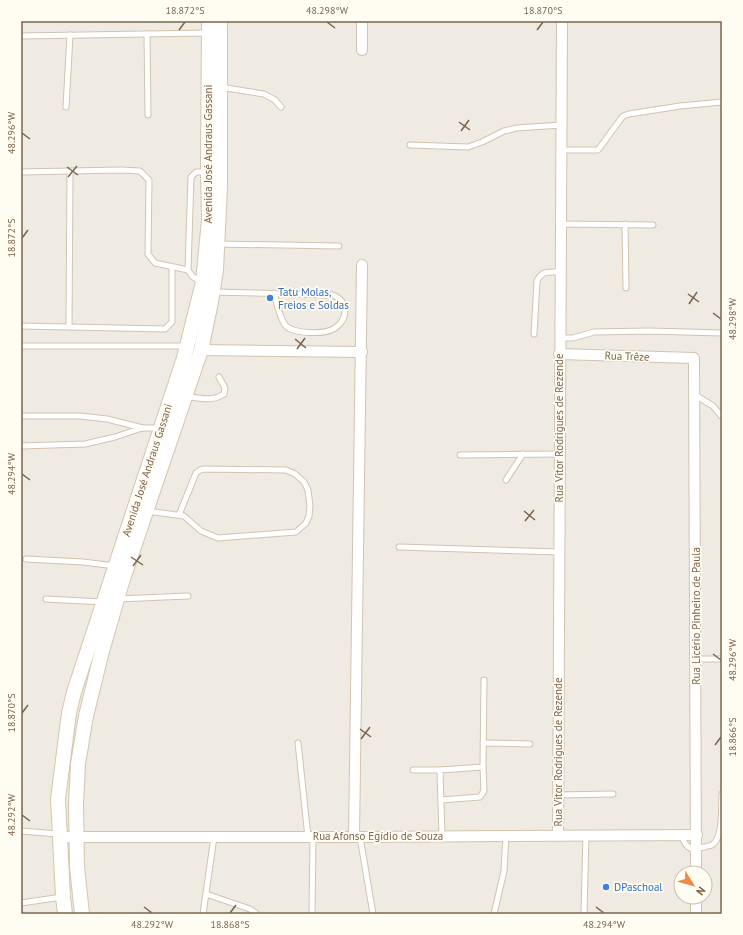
<svg xmlns="http://www.w3.org/2000/svg" width="743" height="935" viewBox="0 0 743 935" font-family="'PT Sans',sans-serif">
  <rect width="100%" height="100%" fill="#fef9ea"/>
  <path fill="#efebe3" fill-rule="evenodd" d="M21 21H722V914H21ZM681 873H705V897H681Z"/>
  <g fill="none" stroke-linecap="round" stroke-linejoin="round">
    <defs>
      <g id="service">
        <polyline points="147,34 148,115"/>
        <polyline points="21,36 208,33"/>
        <polyline points="220,87 264,94 275,100 281,107"/>
        <polyline points="66,107 70,35"/>
        <polyline points="410,145 468,147 482,142 504,131 517,128 561,125"/>
        <polyline points="561,150 598,150 623,116 629,114 680,106 722,102"/>
        <polyline points="21,172 121,170 140,171 149,180 148,254 155,263 188,270"/>
        <polyline points="560,224 653,225"/>
        <polyline points="625,224 626,288"/>
        <polyline points="218,244 339,246"/>
        <polyline points="202,282 193,277 188,270 191,177 196,172 207,172"/>
        <path d="M213 292 333 295C349 302 348 319 335 328 325 335 293 334 285 325 279 316 277 304 274 293"/>
        <polyline points="21,326 165,329 172,322 172,268"/>
        <polyline points="69,327 70,171"/>
        <path d="M534 334 537 281C542 270 549 272 560 272"/>
        <polyline points="560,338 573,338 594,332 649,331 722,333"/>
        <polyline points="21,346 186,346"/>
        <polyline points="695,395 713,406 722,417"/>
        <path d="M186 396C198 398 213 402 224 394L225 388 219 377"/>
        <polyline points="21,416 80,416 107,419 143,428 160,428"/>
        <polyline points="21,446 85,444 115,437 142,428"/>
        <polyline points="460,455 559,454"/>
        <polyline points="506,480 523,454"/>
        <polyline points="147,511 184,516 201,531 218,538 296,532 306,523 309,516 310,506 308,490 304,482 295,474 286,470 204,469 200,470 196,473 179,515"/>
        <polyline points="399,547 559,552"/>
        <polyline points="26,559 83,562 115,566"/>
        <polyline points="46,599 103,602"/>
        <polyline points="118,599 188,596"/>
        <polyline points="696,659 722,659"/>
        <polyline points="298,743 308,837"/>
        <polyline points="483,743 530,744"/>
        <polyline points="413,770 440,770"/>
        <polyline points="558,795 613,794"/>
        <polyline points="441,800 480,797 484,791 483,767"/>
        <polyline points="21,831 58,834"/>
        <path d="M681 835C685 844 688 852 700 848 704 847 709 846 712 845 724 837 721 807 722 794"/>
        <polyline points="442,836 440,770 483,767 484,680"/>
        <polyline points="360,837 373,914"/>
        <polyline points="206,894 250,909 257,914"/>
        <polyline points="21,903 62,897"/>
        <polyline points="203,914 214,837"/>
        <polyline points="312,914 313,837"/>
        <polyline points="494,914 504,871 506,835"/>
        <polyline points="584,914 586,835"/>
      </g>
      <g id="minor">
        <polyline points="362,21 362,50"/>
        <polyline points="201,350 362,352"/>
        <polyline points="559,354 694,358 696,873"/>
        <polyline points="558,835 562,21"/>
        <polyline points="60,837 354,837 697,835"/>
        <polyline points="354,837 362,265"/>
        <polyline points="696,914 696,897"/>
      </g>
      <g id="secondary">
        <polyline points="65,914 63,897 58,799 69,713 74,692 184,358 203,282 209,220 208,172 209,21"/>
        <polyline points="82,914 77,867 76,804 78,764 86,716 102,651 122,582 201,350 211,302 216,270 220,187 220,21"/>
      </g>
    </defs>
    <use href="#service" stroke="#d2c3ae" stroke-width="7"/>
    <use href="#minor" stroke="#d2c3ae" stroke-width="12"/>
    <use href="#secondary" stroke="#d5c5ac" stroke-width="16"/>
    <use href="#service" stroke="#fff" stroke-width="5"/>
    <use href="#minor" stroke="#fff" stroke-width="10"/>
    <use href="#secondary" stroke="#fff" stroke-width="14"/>
  </g>
  <path fill="none" stroke="#7b644b" stroke-width="1.5" d="M327 22 335 28M179 30 185 22M537 30 543 22M459 122 470 130M461 131 469 120M22 133 30 139M67 167 78 175M68 177 77 166M22 238 28 230M688 294 699 302M689 304 697 292M713 313 721 319M295 339 306 348M297 349 305 338M22 474 30 480M524 511 535 520M525 521 534 510M131 557 143 565M133 566 141 555M713 654 721 660M22 713 28 705M360 729 371 737M361 739 370 727M715 745 721 737M22 815 30 821M144 907 152 913M596 907 604 913M230 913 236 905"/>
  <g fill="#3f7fe0" stroke="#fffcf2" stroke-width="1.5">
    <circle cx="270" cy="298" r="4"/>
    <circle cx="606" cy="887" r="4"/>
  </g>
  <g text-anchor="middle" stroke-width="3.5" stroke-linejoin="round" paint-order="stroke">
    <g font-size="11" fill="#7b644b" stroke="#fffcf2">
      <text transform="translate(208 154) rotate(-90)" y="4">Avenida José Andraus Gassani</text>
      <text transform="translate(627 356) rotate(2)" y="4">Rua Trêze</text>
      <text transform="translate(559 428) rotate(-90)" y="4">Rua Vitor Rodrigues de Rezende</text>
      <text transform="translate(147 470) rotate(-72)" y="4">Avenida José Andraus Gassani</text>
      <text transform="translate(696 616) rotate(-90)" y="4">Rua Licério Pinheiro de Paula</text>
      <text transform="translate(558 752) rotate(-90)" y="4">Rua Vitor Rodrigues de Rezende</text>
      <text x="378" y="840">Rua Afonso Egídio de Souza</text>
    </g>
    <g font-size="11" fill="#366cbe" stroke="#fffcf2" text-anchor="start">
      <text x="278" y="296">Tatu Molas,<tspan x="278" dy="13">Freios e Soldas</tspan></text>
      <text x="614" y="891">DPaschoal</text>
    </g>
  </g>
  <rect width="743" height="935" fill="none" stroke="#fffcf2" stroke-width="44"/>
  <g transform="translate(693 885) rotate(127)"><circle r="19" fill="#fffcf2" stroke="#cabfaf"/>
  <path d="M0-3L7 15L0 10L-7 15Z" fill="#ed8949"/>
  <text y="-6" font-size="11" font-weight="bold" text-anchor="middle" fill="#7b644b">N</text>
  </g>
  <rect x="22" y="22" width="699" height="891" fill="none" stroke="#7b644b" stroke-width="1.5"/>
  <g font-size="10" text-anchor="middle" fill="#7b644b">
    <text x="185" y="14">18.872°S</text>
    <text x="327" y="14">48.298°W</text>
    <text x="543" y="14">18.870°S</text>
    <text transform="translate(11 133) rotate(-90)" y="4">48.296°W</text>
    <text transform="translate(11 238) rotate(-90)" y="4">18.872°S</text>
    <text transform="translate(732 319) rotate(-90)" y="4">48.298°W</text>
    <text transform="translate(11 474) rotate(-90)" y="4">48.294°W</text>
    <text transform="translate(732 660) rotate(-90)" y="4">48.296°W</text>
    <text transform="translate(11 713) rotate(-90)" y="4">18.870°S</text>
    <text transform="translate(732 737) rotate(-90)" y="4">18.866°S</text>
    <text transform="translate(11 815) rotate(-90)" y="4">48.292°W</text>
    <text x="152" y="928">48.292°W</text>
    <text x="230" y="928">18.868°S</text>
    <text x="604" y="928">48.294°W</text>
  </g>
</svg>
